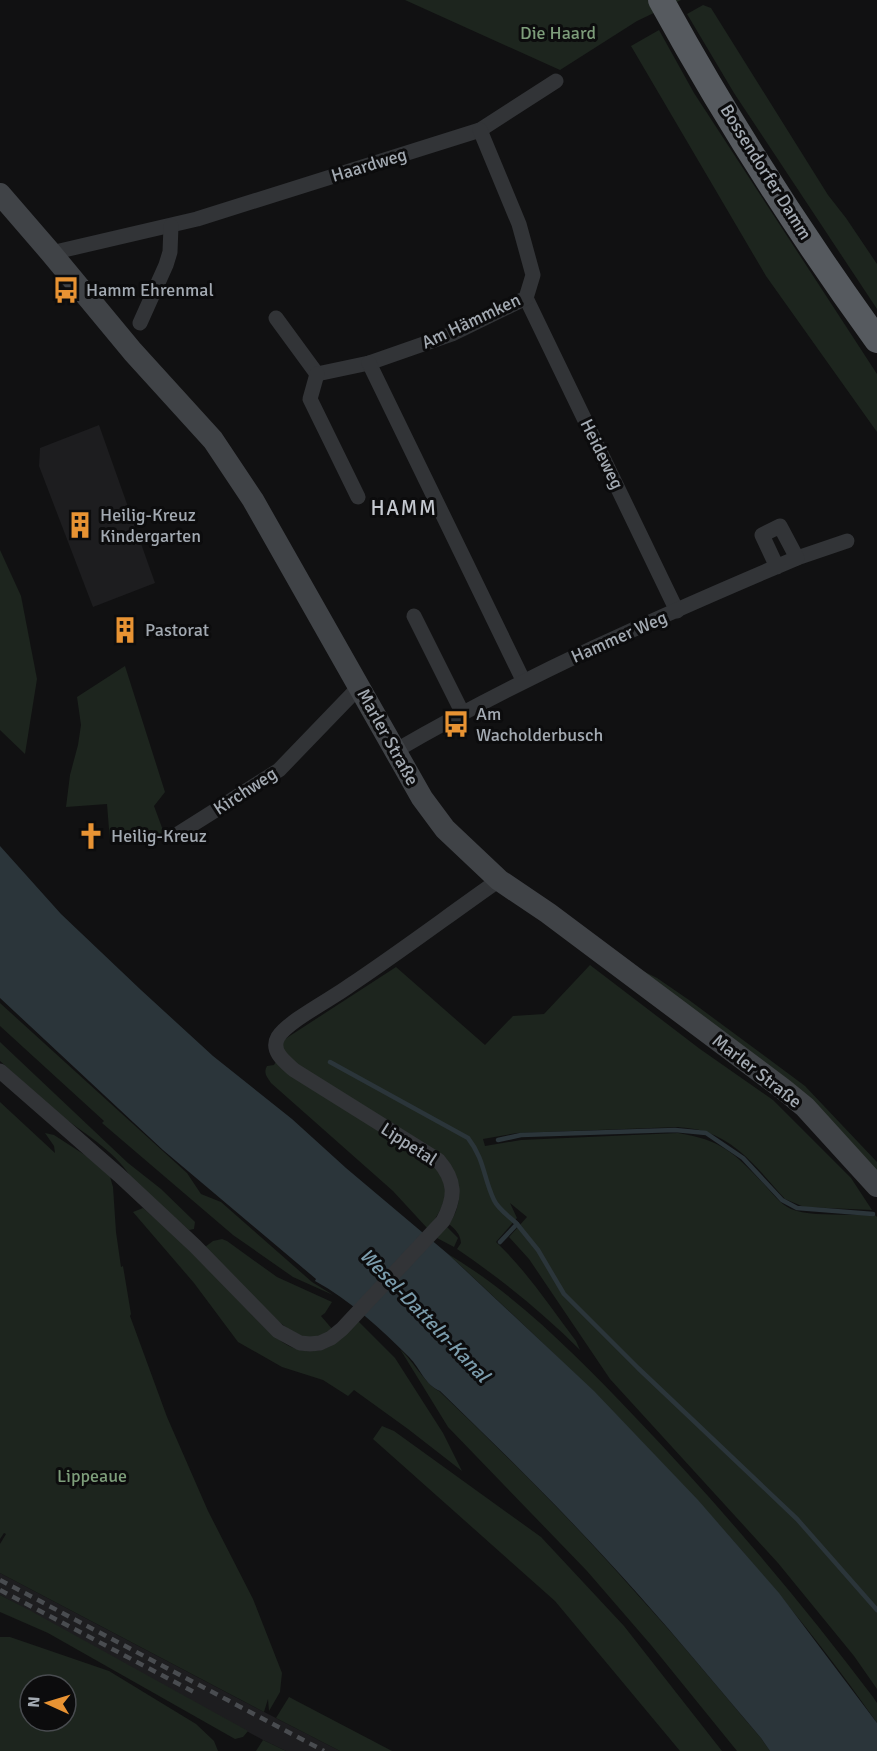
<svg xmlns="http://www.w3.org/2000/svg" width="877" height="1751" viewBox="0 0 877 1751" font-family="Signika,sans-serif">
  <rect width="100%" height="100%" fill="#111112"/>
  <g fill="#1d1d1f">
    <polygon points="99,425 155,583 93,607 39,466 40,448"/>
    <polygon points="0,1573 239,1699 340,1751 286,1751 263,1740 0,1595"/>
  </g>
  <g fill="#1d251e" fill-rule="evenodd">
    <polygon points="405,0 681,0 637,21 560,70"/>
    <polygon points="703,5 711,8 828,195 846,218 877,264 877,309 734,93 687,14"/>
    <polygon points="659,30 694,93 877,374 877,432 766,276 631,46"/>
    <polygon points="0,550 21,596 37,679 25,754 0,730"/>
    <polygon points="125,666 165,792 154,806 164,833 156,836 110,842 107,804 66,807 70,775 78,745 81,725 77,697"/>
    <path d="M590 965 700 1049 773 1100 851 1178 872 1210 804 1207 785 1199C762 1174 740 1143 706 1132 698 1129 687 1128 678 1127L517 1133 483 1139 485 1146 521 1140 678 1133C722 1140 734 1153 764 1184 772 1193 780 1204 791 1209 810 1217 853 1214 875 1215L877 1217V1689L854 1656 778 1563 610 1379 529 1259 509 1237 527 1217 510 1203 517 1218 496 1242C527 1271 550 1307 576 1341L580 1350C542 1312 501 1279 457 1249L461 1243C460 1234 456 1230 449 1224 465 1202 461 1175 443 1156L299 1067 281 1053 282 1041 396 967 485 1045 513 1016 544 1014Z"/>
    <polygon points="641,970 657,978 689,1000 805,1086 877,1162 877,1174"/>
    <polygon points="0,1003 187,1173 201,1194 221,1202 312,1282 333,1295 293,1277 233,1235 102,1123 104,1121 0,1026"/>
    <path d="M0 1042 128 1163 161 1189 195 1222 194 1229 189 1230 132 1180C120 1155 85 1134 63 1117 41 1100 21 1079 0 1061Z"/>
    <path d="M277 1060 432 1165C455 1186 444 1208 428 1229L393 1191 271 1083C267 1077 263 1073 267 1066L274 1065Z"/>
    <polygon points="0,1102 55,1153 54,1146 45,1133 54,1135 108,1170 113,1187 116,1232 121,1267 123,1266 131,1314 130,1316 167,1417 208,1511 253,1599 282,1673 280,1692 269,1711 268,1699 264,1712 0,1573 0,1544 6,1534 4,1533 0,1539"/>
    <path d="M143 1208C168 1230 195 1252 218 1276 239 1297 271 1344 300 1350 326 1356 342 1340 358 1321L395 1358 443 1433 462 1471 408 1429 354 1390 348 1396 323 1380 282 1367 238 1342 194 1283 133 1212Z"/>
    <polygon points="446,1226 458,1238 454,1247 437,1238"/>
    <path d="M222 1239 227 1241 277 1277 332 1302 325 1313 321 1316 333 1330C324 1335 312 1340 301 1336 276 1327 226 1268 205 1247L213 1241Z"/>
    <path d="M448 1254C517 1295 580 1359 635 1417 720 1506 799 1599 873 1697L877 1703V1723C755 1548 604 1398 448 1254Z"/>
    <path d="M400 1349C413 1361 426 1385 439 1391 507 1456 574 1522 636 1593 679 1640 719 1689 761 1738L770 1751H737L651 1645 587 1571 448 1427Z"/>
    <polygon points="382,1426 394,1431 541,1537 624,1626 722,1751 680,1751 555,1601 373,1439"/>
    <polygon points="0,1595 31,1611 248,1731 243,1737 235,1739 48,1633 0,1612"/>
    <path d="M0 1637H10L109 1671 196 1724 214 1741 218 1751H0ZM30 1685H66V1721H30Z"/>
    <polygon points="289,1697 392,1751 340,1751 276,1718"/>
    <polygon points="263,1740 286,1751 256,1751"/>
  </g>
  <path fill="#2b353a" d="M0 846 61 914 141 990 213 1056 292 1119 346 1168 448 1254 594 1391 698 1500 779 1593 877 1723V1751H770L761 1738C719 1689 679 1640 637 1593 574 1522 507 1456 440 1391 425 1385 420 1368 409 1357 381 1329 350 1300 315 1281L316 1279 163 1150 0 998Z"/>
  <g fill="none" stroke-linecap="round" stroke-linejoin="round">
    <g stroke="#2b353a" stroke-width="4.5">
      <path d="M330 1062 468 1138C485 1160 483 1177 494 1200 498 1209 510 1217 517 1224L500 1242"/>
      <polyline points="498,1140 521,1135 675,1130 706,1133 743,1158 782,1200 797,1208 873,1214"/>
      <polyline points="517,1224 538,1250 564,1294 638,1368 797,1519 877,1610"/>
    </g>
    <g stroke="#323437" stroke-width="15">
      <polyline points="51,253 197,219 480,130 556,81"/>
      <polyline points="526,298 677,611"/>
      <polyline points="276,318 317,374 369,363 452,334 526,298 533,275 519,224 480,130"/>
      <polyline points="140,323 166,265 170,252 171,226"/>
      <polyline points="369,363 523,680"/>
      <polyline points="317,374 310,399 358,497"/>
      <polyline points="797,558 847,541"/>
      <polyline points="414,616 462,712"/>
      <path d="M395 751C524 676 660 616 797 558L780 526 762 535 777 567"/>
      <polyline points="173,837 279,770 360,686"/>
      <path d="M0 1071 119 1175 195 1246 278 1331 300 1343 310 1344 320 1343 331 1338 342 1329 443 1221C456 1197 456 1181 438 1160L294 1070C285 1062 270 1051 278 1037 288 1021 333 998 349 986 400 952 449 915 499 880"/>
    </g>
    <polyline stroke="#404347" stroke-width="22" points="0,194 51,253 133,352 213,440 253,500 422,798 445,829 499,880 548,913 783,1089 805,1107 877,1186"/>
    <path stroke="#565a5f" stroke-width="26" d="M661 0C725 117 799 232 877 340"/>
    <g stroke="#494c50" stroke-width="4.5" stroke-dasharray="8 6" stroke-linecap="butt">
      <polyline points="0,1580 324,1751"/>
      <polyline points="0,1590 194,1692"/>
    </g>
  </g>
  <defs>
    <symbol id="bus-bare" viewBox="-9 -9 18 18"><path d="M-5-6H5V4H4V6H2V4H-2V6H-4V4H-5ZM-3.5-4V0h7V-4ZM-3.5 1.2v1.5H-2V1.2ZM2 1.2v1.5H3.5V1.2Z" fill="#e89333" stroke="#0c0c0d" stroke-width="2.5" paint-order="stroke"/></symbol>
    <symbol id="building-bare" viewBox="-9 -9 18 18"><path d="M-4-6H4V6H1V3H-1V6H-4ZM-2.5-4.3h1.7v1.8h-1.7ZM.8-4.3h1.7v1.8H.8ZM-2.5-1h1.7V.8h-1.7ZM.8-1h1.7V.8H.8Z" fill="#e89333" stroke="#0c0c0d" stroke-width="2.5" paint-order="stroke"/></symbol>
    <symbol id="church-bare" viewBox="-9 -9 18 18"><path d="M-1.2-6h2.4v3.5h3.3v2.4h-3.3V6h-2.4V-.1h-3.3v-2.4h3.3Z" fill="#e89333" stroke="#0c0c0d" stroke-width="2.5" paint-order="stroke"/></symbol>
  </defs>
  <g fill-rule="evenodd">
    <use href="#bus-bare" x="47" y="271" width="38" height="38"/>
    <use href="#building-bare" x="61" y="506" width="38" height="38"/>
    <use href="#building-bare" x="106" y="611" width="38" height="38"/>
    <use href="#bus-bare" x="437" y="705" width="38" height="38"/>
    <use href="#church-bare" x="72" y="817" width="38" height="38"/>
  </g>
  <g text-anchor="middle" stroke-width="6" stroke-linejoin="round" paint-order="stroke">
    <g font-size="18" fill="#7d9d7a" stroke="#0c0c0d">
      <text x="558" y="39">Die Haard</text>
      <text x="92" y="1482">Lippeaue</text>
    </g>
    <g font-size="18" fill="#a3aab2" stroke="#0c0c0d">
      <text transform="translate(369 165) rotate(-17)" y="6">Haardweg</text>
      <text transform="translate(766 172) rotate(58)" y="6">Bossendorfer Damm</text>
      <text transform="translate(471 321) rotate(-25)" y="6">Am Hämmken</text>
      <text transform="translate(602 454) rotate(64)" y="6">Heideweg</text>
      <text transform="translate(619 637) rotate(-24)" y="6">Hammer Weg</text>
      <text transform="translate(388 737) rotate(61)" y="6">Marler Straße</text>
      <text transform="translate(245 791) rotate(-33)" y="6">Kirchweg</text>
      <text transform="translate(757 1071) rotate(38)" y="6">Marler Straße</text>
      <text transform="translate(409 1144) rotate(33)" y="6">Lippetal</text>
    </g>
    <g font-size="18" fill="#a3aab2" stroke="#0c0c0d" text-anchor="start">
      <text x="86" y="296">Hamm Ehrenmal</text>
      <text x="100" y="521">Heilig-Kreuz<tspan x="100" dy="21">Kindergarten</tspan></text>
      <text x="145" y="636">Pastorat</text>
      <text x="476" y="720">Am<tspan x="476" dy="21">Wacholderbusch</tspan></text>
      <text x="111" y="842">Heilig-Kreuz</text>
    </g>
    <g font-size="20" font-style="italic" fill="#7b9cac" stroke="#0c0c0d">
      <text transform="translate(425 1315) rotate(46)" y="7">Wesel-Datteln-Kanal</text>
    </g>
    <g font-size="21" letter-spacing="1.5" fill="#c4c8cf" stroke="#0c0c0d">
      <text x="404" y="515">HAMM</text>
    </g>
  </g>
  <g transform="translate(48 1703) rotate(274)"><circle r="28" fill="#0c0c0d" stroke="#484b4f" stroke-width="1.5"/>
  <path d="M0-4.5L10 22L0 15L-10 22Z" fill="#e89333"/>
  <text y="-9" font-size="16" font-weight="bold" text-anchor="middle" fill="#a3aab2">N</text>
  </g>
</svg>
